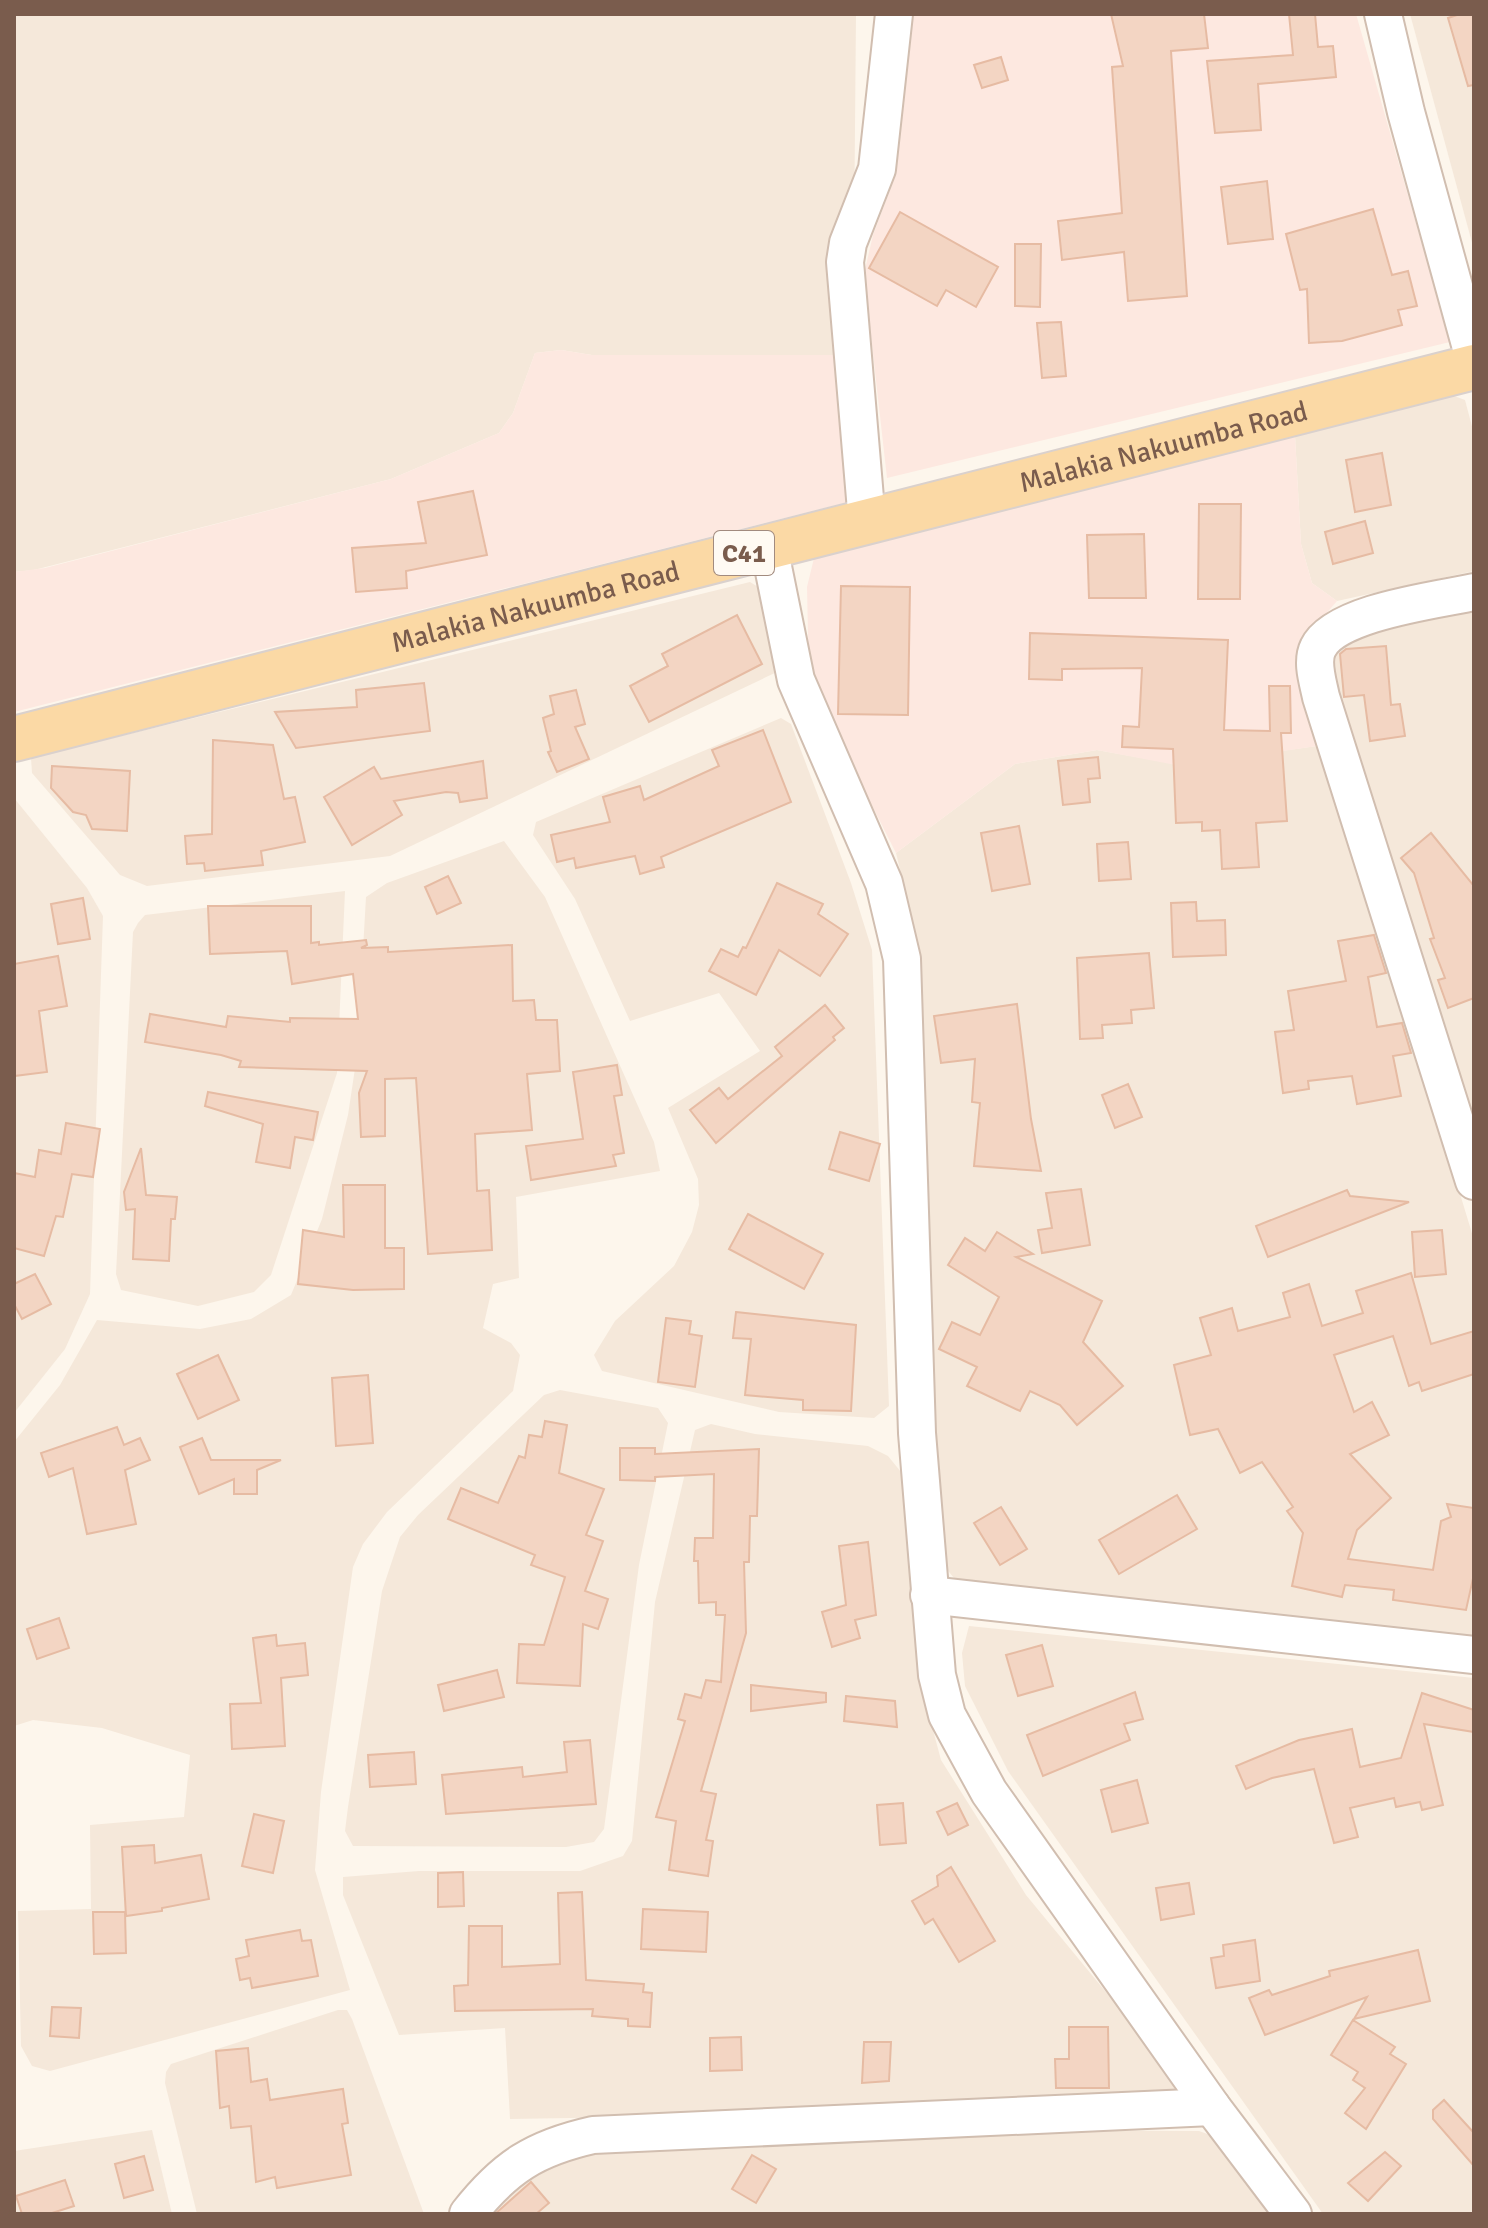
<svg xmlns="http://www.w3.org/2000/svg" width="1488" height="2228" viewBox="0 0 1488 2228" font-family="Signika,sans-serif">
  <rect width="100%" height="100%" fill="#fdf6ec"/>
  <g fill="#f5e8da">
    <polygon points="14,14 856,14 853,355 592,355 561,350 535,353 513,413 499,433 391,479 34,570 14,572"/>
    <polygon points="1410,14 1474,14 1474,250"/>
    <polygon points="1446,393 1465,400 1474,434 1474,571 1337,601 1312,583 1301,544 1295,436"/>
    <polygon points="750,582 765,591 779,671 390,856 147,886 120,875 32,773 31,758"/>
    <polygon points="1474,610 1474,1134 1331,692 1333,652 1368,633"/>
    <polygon points="781,718 791,724 851,883 872,950 889,1406 874,1418 779,1412 602,1371 594,1355 615,1321 674,1266 692,1232 699,1205 698,1179 668,1108 760,1051 719,993 630,1021 575,899 533,835 536,822"/>
    <polygon points="1324,745 1474,1240 1474,1638 958,1583 945,1567 939,1534 921,1157 921,955 896,853 1015,764 1097,750 1181,765"/>
    <polygon points="14,798 87,888 103,916 90,1294 65,1349 14,1413"/>
    <polygon points="504,841 545,897 654,1142 660,1171 516,1197 519,1278 493,1284 483,1328 511,1343 520,1355 513,1391 387,1512 363,1544 353,1567 321,1792 315,1870 350,1990 50,2071 32,2066 21,2046 18,1911 91,1909 90,1825 184,1817 190,1755 102,1728 33,1720 14,1726 14,1442 60,1385 97,1320 200,1329 251,1319 291,1295 322,1219 348,1115 357,1055 366,897 387,883"/>
    <polygon points="345,891 337,1073 271,1275 254,1292 198,1306 121,1290 116,1274 133,932 138,923 145,915"/>
    <polygon points="560,1390 658,1408 668,1423 639,1565 604,1829 594,1842 566,1847 353,1846 345,1831 348,1807 382,1591 400,1537 418,1515 544,1395"/>
    <polygon points="711,1424 755,1434 868,1446 888,1456 901,1472 918,1674 941,1760 1026,1895 1166,2065 1175,2086 1172,2097 691,2116 510,2119 505,2028 399,2035 343,1895 343,1877 419,1871 580,1871 623,1856 632,1841 655,1602 695,1430"/>
    <polygon points="969,1626 1474,1678 1474,2214 1323,2214 1008,1771 965,1686 962,1653"/>
    <polygon points="338,2010 347,2010 352,2019 424,2214 197,2214 165,2083 166,2072 171,2064"/>
    <polygon points="152,2130 172,2214 14,2214 14,2151"/>
    <polygon points="944,2130 1199,2131 1216,2137 1268,2214 484,2214 516,2175 567,2150"/>
  </g>
  <g fill="#fde8e0">
    <polygon points="905,14 1356,14 1450,342 887,478 864,274 873,235 890,190"/>
    <polygon points="561,350 592,355 853,355 864,498 14,712 14,572 45,568 391,479 499,433 513,413 535,353"/>
    <polygon points="1295,436 1301,544 1312,583 1337,601 1307,636 1324,745 1181,766 1097,750 1015,764 896,853 809,681 807,587 815,554"/>
  </g>
  <g fill="#f3d5c3" stroke="#e6bba3" stroke-width="2">
    <polygon points="1111,14 1204,14 1208,48 1171,51 1187,296 1128,301 1124,252 1062,260 1058,221 1122,213 1112,67 1123,66"/>
    <polygon points="1289,14 1315,14 1318,47 1333,46 1336,77 1258,84 1261,130 1215,133 1207,61 1293,55"/>
    <polygon points="1460,14 1474,14 1474,85 1468,86 1448,18"/>
    <polygon points="1001,57 1008,80 982,88 974,65"/>
    <polygon points="1267,181 1273,239 1228,244 1221,187"/>
    <polygon points="1373,209 1392,275 1408,271 1417,306 1398,310 1402,325 1342,341 1309,343 1307,289 1300,290 1286,234"/>
    <polygon points="900,212 998,267 976,307 946,290 937,306 869,268"/>
    <polygon points="1015,244 1041,244 1040,307 1015,306"/>
    <polygon points="1061,322 1066,376 1042,378 1037,323"/>
    <polygon points="1382,453 1391,505 1355,512 1346,460"/>
    <polygon points="473,491 487,555 406,571 407,588 356,592 352,548 426,543 418,502"/>
    <polygon points="1199,504 1241,504 1240,599 1198,599"/>
    <polygon points="1365,521 1373,553 1333,564 1325,532"/>
    <polygon points="1144,534 1146,598 1089,598 1087,535"/>
    <polygon points="841,586 910,587 908,715 838,714"/>
    <polygon points="737,615 762,664 649,722 630,686 668,666 662,654"/>
    <polygon points="1030,633 1228,640 1224,730 1270,731 1269,686 1290,686 1291,733 1281,733 1287,821 1256,823 1259,867 1222,869 1220,830 1202,831 1202,822 1176,823 1173,749 1122,747 1123,726 1139,727 1142,668 1062,669 1062,680 1029,679"/>
    <polygon points="1386,646 1391,705 1400,704 1405,736 1370,741 1364,695 1344,697 1340,654 1346,649"/>
    <polygon points="424,683 430,731 296,748 275,712 357,707 356,690"/>
    <polygon points="576,690 585,724 575,727 589,759 557,772 548,752 551,751 543,718 554,714 550,696"/>
    <polygon points="763,730 791,802 661,857 664,867 640,874 635,856 576,868 574,858 557,862 551,835 610,822 603,797 640,786 644,800 719,766 712,750"/>
    <polygon points="213,740 273,745 284,799 295,797 305,842 261,851 263,865 205,871 204,863 187,864 185,836 212,834"/>
    <polygon points="1098,757 1100,778 1088,779 1090,802 1063,805 1058,761"/>
    <polygon points="483,761 487,798 460,802 458,793 446,792 394,801 402,815 352,845 324,797 374,767 381,779"/>
    <polygon points="52,766 130,771 127,831 92,829 86,815 73,812 51,788"/>
    <polygon points="1019,826 1030,884 992,891 981,833"/>
    <polygon points="1431,833 1474,886 1474,998 1448,1008 1438,980 1445,978 1430,939 1434,938 1414,873 1401,858"/>
    <polygon points="1128,842 1131,879 1099,881 1097,844"/>
    <polygon points="448,876 461,903 437,914 425,887"/>
    <polygon points="777,883 823,904 818,914 848,934 820,976 779,950 756,995 709,971 721,949 738,957 743,947 746,948"/>
    <polygon points="83,898 90,939 58,944 51,904"/>
    <polygon points="1196,902 1197,921 1225,920 1226,955 1173,957 1171,903"/>
    <polygon points="208,906 311,906 311,943 319,942 319,945 366,940 367,945 361,948 388,947 388,952 512,945 513,1001 534,1000 536,1020 557,1020 560,1071 527,1074 532,1130 475,1134 477,1191 489,1190 492,1250 428,1254 416,1078 385,1079 385,1136 361,1137 359,1093 367,1071 239,1067 241,1061 221,1055 145,1042 150,1014 226,1027 228,1016 290,1022 290,1018 358,1019 353,974 292,984 287,951 210,954"/>
    <polygon points="1374,935 1386,973 1368,977 1377,1027 1402,1023 1411,1053 1393,1056 1401,1096 1357,1104 1352,1076 1308,1081 1309,1089 1283,1093 1275,1032 1294,1030 1288,991 1346,981 1338,941"/>
    <polygon points="1149,953 1154,1008 1131,1010 1132,1023 1102,1025 1103,1038 1080,1039 1077,958"/>
    <polygon points="58,956 67,1006 39,1011 47,1072 14,1076 14,964"/>
    <polygon points="1017,1004 1031,1119 1041,1171 974,1166 980,1103 972,1102 975,1059 941,1063 934,1016"/>
    <polygon points="825,1005 844,1028 833,1037 835,1040 716,1143 690,1110 719,1088 728,1099 782,1056 775,1047"/>
    <polygon points="617,1065 622,1095 614,1096 624,1153 613,1155 616,1166 531,1180 526,1146 583,1139 573,1072"/>
    <polygon points="1128,1084 1142,1117 1115,1128 1102,1095"/>
    <polygon points="208,1092 318,1112 313,1140 295,1137 290,1168 256,1162 263,1124 205,1106"/>
    <polygon points="66,1123 100,1129 93,1177 72,1174 63,1217 56,1216 44,1256 14,1248 14,1173 35,1177 39,1150 61,1154"/>
    <polygon points="840,1132 880,1144 869,1181 829,1169"/>
    <polygon points="141,1148 146,1195 177,1197 175,1219 171,1219 169,1261 133,1259 135,1209 126,1210 124,1192"/>
    <polygon points="343,1185 385,1185 385,1248 404,1248 404,1289 353,1290 298,1284 303,1230 344,1237"/>
    <polygon points="1081,1189 1090,1245 1042,1253 1038,1230 1052,1228 1046,1193"/>
    <polygon points="1347,1190 1350,1196 1409,1202 1268,1257 1256,1226"/>
    <polygon points="748,1214 823,1254 804,1289 729,1249"/>
    <polygon points="1442,1230 1446,1274 1415,1277 1412,1232"/>
    <polygon points="997,1232 1033,1254 1016,1257 1102,1301 1083,1342 1123,1386 1077,1425 1060,1405 1030,1391 1020,1411 967,1386 977,1367 939,1349 952,1322 980,1335 999,1297 948,1265 965,1238 985,1251"/>
    <polygon points="1411,1273 1431,1344 1474,1331 1474,1374 1422,1391 1419,1382 1409,1386 1393,1336 1334,1355 1354,1412 1372,1402 1389,1435 1350,1454 1391,1498 1357,1530 1348,1559 1433,1570 1441,1521 1451,1517 1447,1504 1474,1508 1474,1574 1466,1610 1393,1600 1394,1590 1345,1585 1342,1597 1292,1586 1303,1533 1287,1511 1293,1507 1262,1462 1240,1473 1218,1429 1190,1435 1174,1365 1211,1355 1200,1318 1232,1308 1238,1331 1290,1317 1283,1293 1309,1284 1322,1326 1363,1313 1356,1291"/>
    <polygon points="35,1274 51,1304 22,1319 14,1304 14,1284"/>
    <polygon points="736,1312 856,1325 851,1411 803,1410 803,1400 745,1395 751,1339 733,1338"/>
    <polygon points="666,1318 691,1321 689,1334 702,1336 695,1387 658,1382"/>
    <polygon points="218,1355 239,1400 198,1419 177,1374"/>
    <polygon points="368,1375 373,1443 336,1446 332,1378"/>
    <polygon points="545,1421 567,1425 559,1473 604,1489 586,1535 603,1541 585,1591 608,1599 598,1629 583,1624 580,1686 517,1683 519,1644 544,1645 565,1577 531,1565 535,1555 448,1519 461,1488 498,1503 519,1456 525,1458 529,1435 542,1437"/>
    <polygon points="117,1427 124,1445 140,1438 150,1460 125,1470 136,1524 87,1534 73,1468 49,1477 41,1453"/>
    <polygon points="202,1438 211,1460 281,1460 257,1470 257,1494 234,1494 234,1479 199,1494 180,1447"/>
    <polygon points="620,1448 655,1448 655,1454 759,1449 757,1516 750,1516 749,1562 744,1562 746,1633 701,1791 716,1794 706,1840 713,1841 708,1876 669,1870 676,1821 656,1817 685,1721 678,1719 685,1694 701,1698 706,1680 721,1682 725,1615 716,1615 716,1602 699,1603 698,1561 694,1561 695,1538 713,1538 714,1474 655,1477 655,1481 620,1480"/>
    <polygon points="1177,1495 1197,1529 1119,1574 1099,1540"/>
    <polygon points="1001,1507 1027,1549 1000,1565 974,1523"/>
    <polygon points="868,1542 876,1615 855,1620 860,1638 832,1647 822,1612 846,1605 839,1546"/>
    <polygon points="59,1618 69,1648 37,1659 27,1629"/>
    <polygon points="276,1635 277,1646 305,1643 308,1675 281,1678 285,1746 232,1749 230,1704 261,1703 253,1638"/>
    <polygon points="1042,1645 1053,1686 1018,1696 1006,1655"/>
    <polygon points="497,1670 504,1697 444,1711 438,1685"/>
    <polygon points="751,1685 826,1693 826,1702 751,1711"/>
    <polygon points="1135,1692 1143,1719 1124,1724 1130,1740 1043,1776 1027,1735"/>
    <polygon points="1422,1693 1474,1710 1474,1732 1424,1724 1443,1805 1422,1810 1420,1802 1396,1807 1394,1798 1350,1808 1358,1837 1334,1843 1314,1769 1272,1778 1246,1789 1236,1766 1299,1740 1352,1729 1360,1767 1401,1758"/>
    <polygon points="846,1696 895,1701 897,1727 844,1721"/>
    <polygon points="590,1740 596,1804 446,1814 442,1775 522,1767 523,1777 567,1772 564,1742"/>
    <polygon points="414,1752 416,1784 370,1787 368,1755"/>
    <polygon points="1137,1780 1148,1823 1112,1832 1101,1790"/>
    <polygon points="903,1803 906,1843 880,1845 877,1805"/>
    <polygon points="957,1803 968,1825 948,1835 937,1812"/>
    <polygon points="254,1814 284,1821 273,1873 242,1866"/>
    <polygon points="154,1845 155,1863 201,1855 209,1899 162,1908 162,1911 126,1916 122,1847"/>
    <polygon points="951,1867 995,1941 959,1962 933,1919 925,1924 912,1901 938,1886 937,1876"/>
    <polygon points="463,1872 464,1906 438,1907 438,1873"/>
    <polygon points="1189,1883 1194,1914 1161,1920 1156,1888"/>
    <polygon points="582,1892 586,1980 644,1984 643,1992 652,1993 650,2027 628,2026 628,2019 592,2016 593,2009 455,2011 454,1986 468,1985 469,1926 502,1926 502,1967 560,1964 558,1893"/>
    <polygon points="643,1909 708,1912 706,1952 641,1949"/>
    <polygon points="93,1912 125,1912 126,1953 94,1954"/>
    <polygon points="300,1930 302,1941 311,1940 318,1976 252,1988 250,1978 240,1980 236,1959 249,1956 246,1940"/>
    <polygon points="1255,1940 1260,1981 1216,1988 1211,1958 1224,1956 1223,1945"/>
    <polygon points="1418,1950 1430,2001 1354,2019 1367,1997 1265,2035 1249,1998 1269,1990 1272,1995 1330,1976 1329,1971"/>
    <polygon points="52,2007 81,2008 79,2038 50,2036"/>
    <polygon points="1353,2020 1395,2047 1390,2054 1406,2064 1366,2129 1345,2113 1365,2088 1353,2080 1358,2072 1331,2055"/>
    <polygon points="1069,2027 1108,2027 1109,2088 1056,2088 1055,2059 1069,2059"/>
    <polygon points="741,2037 742,2070 710,2071 710,2038"/>
    <polygon points="864,2042 891,2042 889,2081 862,2083"/>
    <polygon points="248,2048 251,2082 267,2079 270,2100 343,2089 348,2123 342,2124 351,2175 277,2188 275,2177 256,2182 251,2126 231,2128 229,2106 220,2108 216,2051"/>
    <polygon points="1444,2100 1474,2133 1474,2166 1433,2119 1433,2110"/>
    <polygon points="1385,2152 1401,2166 1368,2201 1348,2183"/>
    <polygon points="752,2155 776,2169 756,2203 732,2189"/>
    <polygon points="144,2156 153,2190 124,2198 115,2164"/>
    <polygon points="65,2180 74,2206 49,2214 22,2214 16,2196"/>
    <polygon points="531,2182 549,2203 536,2214 495,2214"/>
  </g>
  <g fill="none" stroke-linecap="round" stroke-linejoin="round">
    <defs>
      <g id="minor">
        <polyline points="1383,14 1406,112 1474,359"/>
        <polyline points="867,522 845,262 848,243 877,169 894,14"/>
        <polyline points="769,547 796,680 884,883 902,959 917,1433 937,1675 947,1715 989,1792 1212,2107 1293,2214"/>
        <path d="M1474 592C1438 600 1335 612 1318 648 1311 662 1318 682 1321 697L1474 1181"/>
        <polyline points="929,1595 1474,1655"/>
        <path d="M468 2214C505 2167 535 2148 593 2135L1212 2107"/>
      </g>
      <g id="major">
        <path id="s1" d="M14 739 1474 367"/>
      </g>
    </defs>
    <use href="#minor" stroke="#d1beb0" stroke-width="40"/>
    <use href="#major" stroke="#dad1cd" stroke-width="48"/>
    <use href="#minor" stroke="#fff" stroke-width="36"/>
    <use href="#major" stroke="#fbd9a5" stroke-width="44"/>
  </g>
  <g text-anchor="middle" stroke-width="7" stroke-linejoin="round" paint-order="stroke">
    <rect fill="#fffaf3" stroke="#a28b7f" stroke-width="2" x="714" y="531" width="60" height="44" rx="6"/>
    <g font-size="26" font-weight="bold" fill="#7a5c4d">
      <text x="744" y="562">C41</text>
    </g>
    <g font-size="28" fill="#7a5c4d" stroke="#fffaf3">
      <text dy="10" stroke="none"><textPath href="#s1" startOffset="1186">Malakia Nakuumba Road</textPath></text>
      <text dy="10" stroke="none"><textPath href="#s1" startOffset="538">Malakia Nakuumba Road</textPath></text>
    </g>
  </g>
  <rect width="1488" height="2228" fill="none" stroke="#7a5c4d" stroke-width="32"/>
</svg>
